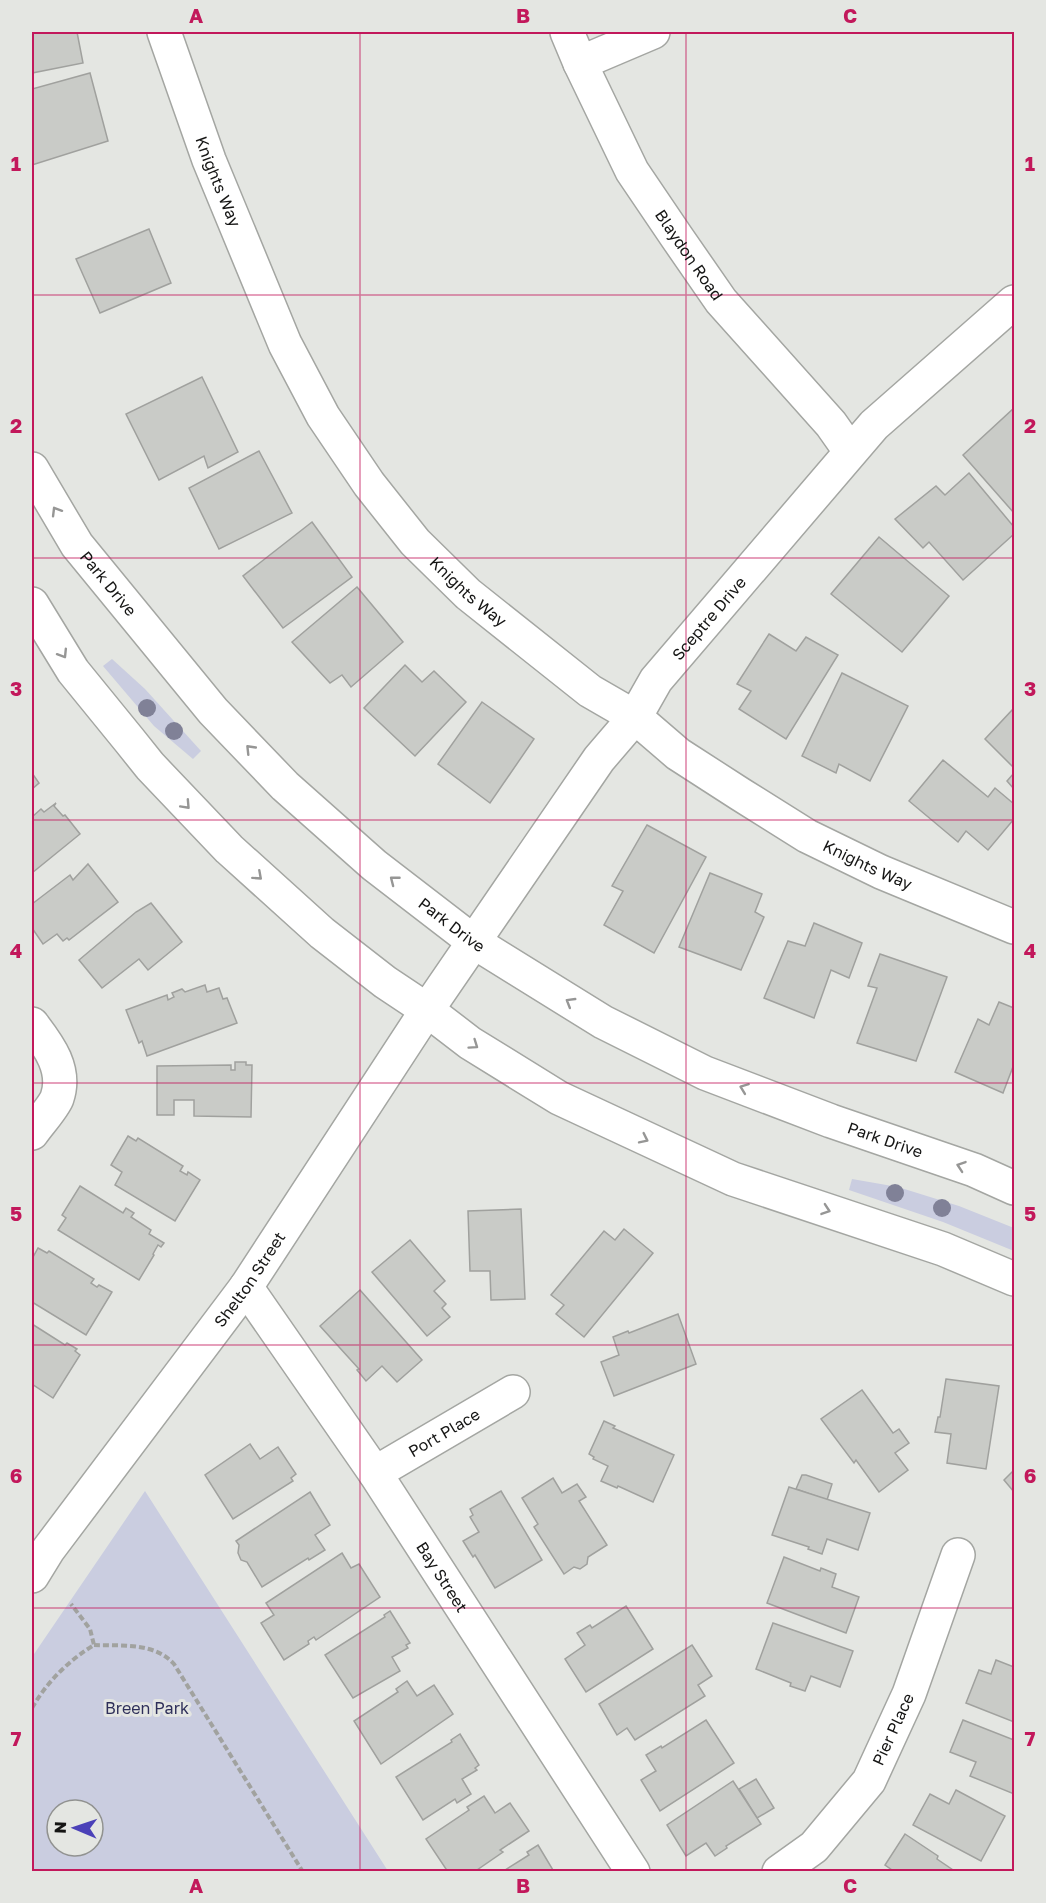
<svg xmlns="http://www.w3.org/2000/svg" width="1046" height="1903" viewBox="0 0 1046 1903" font-family="'Golos Text',sans-serif">
  <rect width="100%" height="100%" fill="#e4e6e2"/>
  <g fill="#cacde0" fill-rule="evenodd">
    <polygon points="112,659 145,689 201,751 193,759 154,726 103,666"/>
    <polygon points="852,1179 898,1187 959,1206 1014,1228 1014,1251 943,1222 849,1190"/>
    <path d="M145 1491 388 1871H32V1657ZM57 1810H93V1846H57Z"/>
  </g>
  <g fill="#c9cbc7" stroke="#a0a19e" stroke-width="1.5">
    <polygon points="32,32 77,32 83,63 32,73"/>
    <polygon points="90,73 108,141 32,165 32,89"/>
    <polygon points="149,229 171,283 100,313 76,259"/>
    <polygon points="202,377 238,452 208,468 204,456 159,480 126,414"/>
    <polygon points="1014,408 1014,513 963,455"/>
    <polygon points="259,451 292,513 219,549 189,488"/>
    <polygon points="969,473 1014,527 1014,534 963,580 929,542 923,548 895,519 936,486 945,495"/>
    <polygon points="312,522 352,577 283,628 243,576"/>
    <polygon points="879,537 949,596 902,652 831,594"/>
    <polygon points="357,587 403,642 351,687 342,675 330,683 292,642"/>
    <polygon points="769,634 796,651 806,637 838,655 786,739 739,709 751,691 737,684"/>
    <polygon points="405,665 422,682 434,671 466,702 415,756 364,708"/>
    <polygon points="842,673 908,706 870,781 839,764 836,773 802,756"/>
    <polygon points="482,702 534,739 490,803 438,764"/>
    <polygon points="1014,708 1014,768 985,739"/>
    <polygon points="943,760 988,797 995,788 1014,804 1014,819 988,850 966,831 958,842 909,801"/>
    <polygon points="32,773 39,783 32,789"/>
    <polygon points="1014,773 1014,789 1007,781"/>
    <polygon points="56,803 54,806 63,816 65,815 80,834 32,873 32,817 41,809 44,812"/>
    <polygon points="647,825 706,857 654,953 604,925 623,891 612,886"/>
    <polygon points="88,864 118,902 69,940 67,938 63,941 57,934 43,944 32,928 32,904 70,875 73,880"/>
    <polygon points="710,873 762,894 755,912 764,917 741,970 679,947"/>
    <polygon points="151,903 182,942 148,970 139,959 102,988 79,960 136,912"/>
    <polygon points="814,923 862,943 849,978 831,970 814,1018 764,998 788,941 805,946"/>
    <polygon points="880,954 947,977 916,1061 857,1043 877,988 868,986"/>
    <polygon points="205,985 207,992 219,988 223,999 227,998 237,1023 147,1056 142,1041 139,1043 126,1010 167,995 168,1000 174,997 172,993 182,989 185,992"/>
    <polygon points="999,1002 1014,1008 1014,1064 1003,1093 955,1072 978,1019 989,1025"/>
    <polygon points="235,1062 246,1062 246,1065 252,1065 251,1117 194,1116 194,1100 174,1100 174,1115 157,1115 157,1066 231,1065 231,1070 235,1070"/>
    <polygon points="128,1136 136,1141 138,1138 183,1166 180,1171 187,1175 188,1172 200,1180 175,1221 115,1185 122,1172 111,1165"/>
    <polygon points="80,1186 123,1213 126,1208 134,1213 131,1217 151,1230 149,1234 164,1243 161,1247 158,1245 153,1254 154,1255 139,1280 58,1230 66,1218 62,1215"/>
    <polygon points="521,1209 525,1299 491,1300 490,1271 470,1271 468,1211"/>
    <polygon points="624,1229 653,1253 584,1337 556,1314 564,1305 551,1295 604,1231 615,1240"/>
    <polygon points="410,1240 445,1281 434,1291 446,1304 442,1308 450,1317 427,1336 372,1272"/>
    <polygon points="38,1248 47,1253 49,1251 94,1279 91,1283 97,1287 99,1285 112,1292 86,1335 32,1302 32,1259"/>
    <polygon points="360,1290 422,1360 397,1382 382,1366 366,1381 357,1370 359,1369 320,1326"/>
    <polygon points="678,1314 696,1364 614,1396 601,1362 619,1355 613,1337 628,1331 629,1333"/>
    <polygon points="32,1324 65,1345 67,1343 77,1349 75,1351 80,1355 53,1398 32,1384"/>
    <polygon points="946,1379 999,1386 986,1469 947,1463 951,1434 935,1432 938,1417 940,1417"/>
    <polygon points="862,1390 893,1433 899,1429 909,1443 895,1453 908,1470 879,1492 856,1460 854,1463 821,1419"/>
    <polygon points="604,1421 615,1426 613,1428 674,1455 653,1502 618,1486 617,1488 601,1481 608,1466 593,1459 594,1457 589,1454"/>
    <polygon points="250,1444 260,1459 278,1447 296,1474 291,1478 293,1481 233,1519 205,1475"/>
    <polygon points="1014,1470 1014,1492 1004,1480"/>
    <polygon points="802,1475 806,1475 832,1484 827,1500 796,1489"/>
    <polygon points="553,1478 562,1493 577,1484 586,1497 579,1501 607,1545 588,1557 587,1564 580,1569 574,1567 564,1574 534,1527 538,1524 522,1498"/>
    <polygon points="789,1487 870,1513 858,1550 827,1539 822,1554 808,1549 809,1547 772,1535"/>
    <polygon points="501,1491 542,1560 495,1588 475,1555 473,1557 463,1541 479,1532 470,1517 473,1515 470,1509"/>
    <polygon points="310,1492 330,1525 315,1535 325,1550 309,1560 308,1558 262,1587 247,1562 241,1560 238,1553 239,1545 236,1541"/>
    <polygon points="342,1553 351,1568 359,1564 380,1597 316,1640 314,1637 308,1641 309,1644 284,1660 261,1623 274,1615 266,1603"/>
    <polygon points="784,1557 820,1571 821,1568 836,1574 832,1587 859,1597 846,1633 767,1603"/>
    <polygon points="626,1606 653,1649 586,1692 565,1659 585,1645 577,1633 590,1625 592,1628"/>
    <polygon points="390,1611 410,1643 406,1645 408,1648 392,1657 400,1671 353,1698 325,1655 385,1617 384,1615"/>
    <polygon points="773,1623 853,1651 840,1687 811,1676 805,1691 790,1686 791,1683 756,1669"/>
    <polygon points="692,1645 712,1676 698,1685 705,1696 635,1740 627,1728 617,1735 599,1704"/>
    <polygon points="996,1660 1014,1667 1014,1722 966,1703 979,1670 991,1674"/>
    <polygon points="407,1681 417,1696 434,1685 453,1714 381,1764 354,1721 398,1692 396,1689"/>
    <polygon points="706,1720 734,1763 660,1811 641,1780 656,1771 646,1755 661,1746 662,1748"/>
    <polygon points="963,1720 1014,1740 1014,1794 970,1776 976,1762 950,1752"/>
    <polygon points="460,1734 479,1765 475,1768 477,1770 462,1779 471,1794 457,1803 455,1799 423,1820 396,1777 452,1742 451,1740"/>
    <polygon points="756,1779 774,1808 757,1818 739,1789"/>
    <polygon points="733,1781 761,1824 726,1846 727,1848 715,1856 706,1843 686,1856 667,1825"/>
    <polygon points="956,1790 1005,1816 981,1861 913,1825 930,1794 949,1804"/>
    <polygon points="484,1796 495,1813 510,1803 529,1831 500,1850 503,1852 474,1872 448,1872 426,1839 469,1810 467,1807"/>
    <polygon points="905,1834 938,1856 937,1859 956,1872 895,1872 885,1865"/>
    <polygon points="538,1845 553,1870 550,1872 502,1872 529,1855 527,1852"/>
  </g>
  <g fill="none" stroke-linecap="round" stroke-linejoin="round">
    <defs>
      <g id="street">
        <path id="s1" d="M164 32 209 160 285 344 323 416 369 484 415 542 468 594 590 691 635 717 678 754 740 794 807 836 881 872 1014 927"/>
        <path id="s2" d="M567 32 580 63 632 171 676 236 721 301 831 424 850 451"/>
        <polyline points="580,63 653,32"/>
        <path d="M32 1024C48 1045 67 1069 57 1098 53 1108 38 1124 32 1133"/>
        <path id="s3" d="M246 1287 375 1473 633 1872"/>
        <path id="s4" d="M375 1473 513 1392"/>
        <path id="s5" d="M32 1576 48 1550 246 1287 427 1010 599 759 635 717 656 680 874 425 1014 302"/>
        <path id="s6" d="M779 1872 814 1847 869 1781 909 1694 958 1555"/>
      </g>
      <g id="secondary">
        <path id="s7" d="M32 469 77 545 213 711 285 786 374 865 474 942 603 1022 705 1073 831 1121 974 1170 1014 1188"/>
        <polyline points="32,604 73,671 130,741 150,766 229,849 322,933 385,982 427,1010 470,1043 559,1098 733,1179 943,1249 1014,1279"/>
      </g>
    </defs>
    <use href="#street" stroke="#a4a6a2" stroke-width="36"/>
    <use href="#secondary" stroke="#a4a6a2" stroke-width="36"/>
    <g stroke="#a1a29f" stroke-width="4" stroke-dasharray="6 3" stroke-linecap="butt">
      <path d="M94 1645C122 1646 154 1642 174 1664L303 1872"/>
      <path d="M32 1708C47 1682 68 1661 94 1645L90 1629 71 1604"/>
    </g>
    <use href="#street" stroke="#fff" stroke-width="33"/>
    <use href="#secondary" stroke="#fff" stroke-width="33"/>
  </g>
  <g fill="#808197">
    <circle cx="147" cy="708" r="9"/>
    <circle cx="174" cy="731" r="9"/>
    <circle cx="895" cy="1193" r="9"/>
    <circle cx="942" cy="1208" r="9"/>
  </g>
  <defs><path id="oneway-chevron" d="M-2-3.5L2.5 0L-2 3.5" fill="none" stroke-width="1.6" stroke-linecap="round" stroke-linejoin="round" transform="scale(1.5)"/></defs>
  <g stroke="#969695">
    <use href="#oneway-chevron" transform="translate(56 511) rotate(-121)"/>
    <use href="#oneway-chevron" transform="translate(63 654) rotate(58)"/>
    <use href="#oneway-chevron" transform="translate(250 749) rotate(-134)"/>
    <use href="#oneway-chevron" transform="translate(186 805) rotate(47)"/>
    <use href="#oneway-chevron" transform="translate(258 876) rotate(42)"/>
    <use href="#oneway-chevron" transform="translate(394 880) rotate(-142)"/>
    <use href="#oneway-chevron" transform="translate(570 1002) rotate(-149)"/>
    <use href="#oneway-chevron" transform="translate(474 1045) rotate(35)"/>
    <use href="#oneway-chevron" transform="translate(744 1088) rotate(-159)"/>
    <use href="#oneway-chevron" transform="translate(644 1139) rotate(26)"/>
    <use href="#oneway-chevron" transform="translate(961 1166) rotate(-161)"/>
    <use href="#oneway-chevron" transform="translate(826 1210) rotate(19)"/>
  </g>
  <path fill="none" stroke="#c2185b" stroke-width="1.5" stroke-opacity="0.55" d="M360 32V1872M686 32V1872M32 295H1014M32 558H1014M32 820H1014M32 1083H1014M32 1345H1014M32 1608H1014"/>
  <g text-anchor="middle" stroke-width="6" stroke-linejoin="round" paint-order="stroke">
    <g font-size="16" fill="#151514" stroke="#e4e6e2">
      <text dy="6" stroke="none"><textPath href="#s1" startOffset="159">Knights Way</textPath></text>
      <text dy="6" stroke="none"><textPath href="#s2" startOffset="255">Blaydon Road</textPath></text>
      <text dy="6" stroke="none"><textPath href="#s7" startOffset="138">Park Drive</textPath></text>
      <text dy="6" stroke="none"><textPath href="#s1" startOffset="645">Knights Way</textPath></text>
      <text dy="6" stroke="none"><textPath href="#s5" startOffset="1174">Sceptre Drive</textPath></text>
      <text dy="6" stroke="none"><textPath href="#s1" startOffset="1131">Knights Way</textPath></text>
      <text dy="6" stroke="none"><textPath href="#s7" startOffset="624">Park Drive</textPath></text>
      <text dy="6" stroke="none"><textPath href="#s7" startOffset="1110">Park Drive</textPath></text>
      <text dy="6" stroke="none"><textPath href="#s5" startOffset="368">Shelton Street</textPath></text>
      <text dy="6" stroke="none"><textPath href="#s4" startOffset="80">Port Place</textPath></text>
      <text dy="6" stroke="none"><textPath href="#s3" startOffset="350">Bay Street</textPath></text>
      <text dy="6" stroke="none"><textPath href="#s6" startOffset="186">Pier Place</textPath></text>
    </g>
    <g font-size="16" fill="#2e2f59" stroke="#e4e6e2">
      <text x="147" y="1714">Breen Park</text>
    </g>
  </g>
  <rect width="1046" height="1903" fill="none" stroke="#e4e6e2" stroke-width="66"/>
  <g transform="translate(75 1828) rotate(272)"><circle r="28" fill="#e4e6e2" stroke="#919290" stroke-width="1.5"/>
  <path d="M0-4.5L10 22L0 15L-10 22Z" fill="#4b41b8"/>
  <text y="-9" font-size="16" font-weight="bold" text-anchor="middle" fill="#151514">N</text>
  </g>
  <rect x="33" y="33" width="980" height="1837" fill="none" stroke="#c2185b" stroke-width="2"/>
  <g font-size="20" text-anchor="middle" font-weight="bold" fill="#c2185b">
    <text x="196" y="23">A</text>
    <text x="523" y="23">B</text>
    <text x="850" y="23">C</text>
    <text x="16" y="171">1</text>
    <text x="1030" y="171">1</text>
    <text x="16" y="433">2</text>
    <text x="1030" y="433">2</text>
    <text x="16" y="696">3</text>
    <text x="1030" y="696">3</text>
    <text x="16" y="958">4</text>
    <text x="1030" y="958">4</text>
    <text x="16" y="1221">5</text>
    <text x="1030" y="1221">5</text>
    <text x="16" y="1483">6</text>
    <text x="1030" y="1483">6</text>
    <text x="16" y="1746">7</text>
    <text x="1030" y="1746">7</text>
    <text x="196" y="1893">A</text>
    <text x="523" y="1893">B</text>
    <text x="850" y="1893">C</text>
  </g>
</svg>
